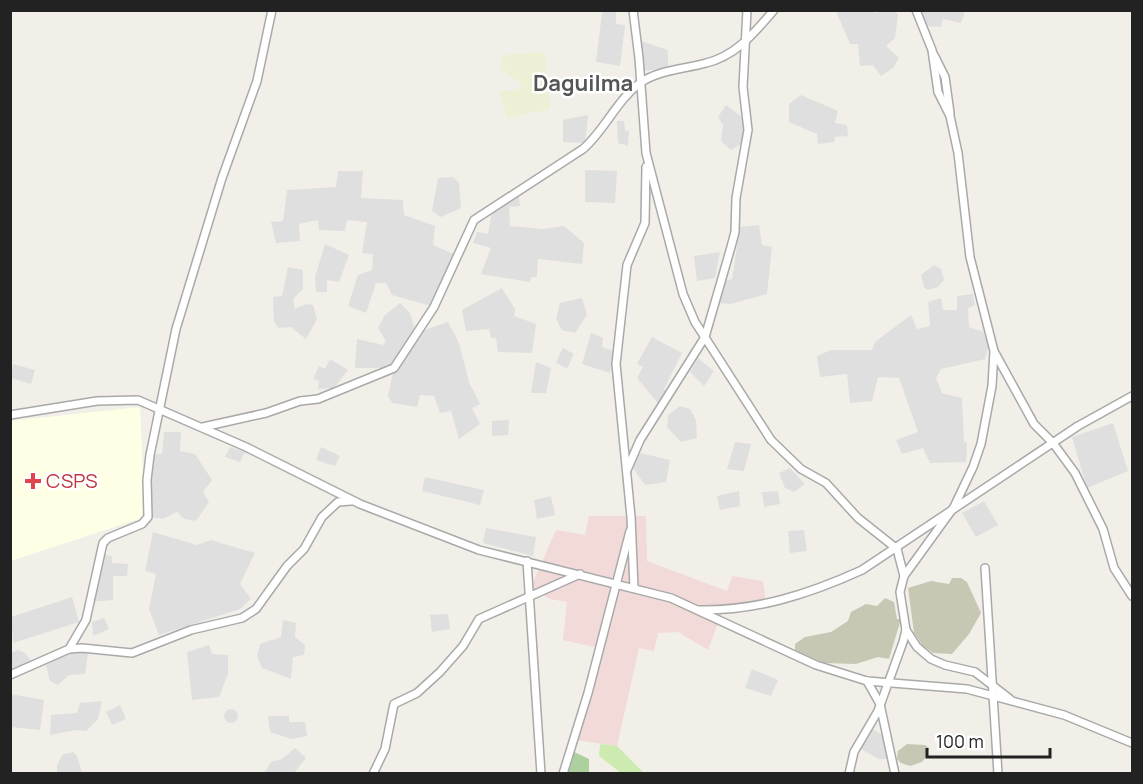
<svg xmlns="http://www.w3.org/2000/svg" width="1143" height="784" viewBox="0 0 1143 784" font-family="Manrope,sans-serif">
  <rect width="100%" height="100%" fill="#f2efe9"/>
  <g fill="#e0dfdf">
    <polygon points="607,11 625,11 616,12 616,24 625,25 620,66 596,62 602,13"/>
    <polygon points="836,11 873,11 874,13 892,11 898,14 895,38 886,46 899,58 893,68 881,76 873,65 860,66 858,44 850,44"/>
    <polygon points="921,11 965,11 961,23 943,19 941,27 924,26"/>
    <polygon points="641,41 668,50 668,68 643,71"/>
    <polygon points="801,95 838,111 835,123 847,125 848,136 835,137 834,142 818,144 817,134 789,122 789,104"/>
    <polygon points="726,105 743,118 745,133 742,144 731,150 721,141 723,125 718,117"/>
    <polygon points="588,115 585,143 563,142 563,120"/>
    <polygon points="617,121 624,121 625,130 629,131 628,146 618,143"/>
    <polygon points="585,170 617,171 615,203 585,202"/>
    <polygon points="338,171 363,171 361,198 403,200 404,215 435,226 433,245 456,255 434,307 392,295 386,283 376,283 366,313 348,306 358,275 372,270 373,254 362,253 367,222 347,220 345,231 319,230 318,220 299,224 300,241 276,243 271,222 283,221 287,190 336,187"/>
    <polygon points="453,177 459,183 461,208 441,217 432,211 438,178"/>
    <polygon points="519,197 520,206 509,207 510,226 543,229 564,226 584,243 582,264 538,259 537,277 531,277 530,282 481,274 491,248 473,243 477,232 488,234 493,206 506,205 506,198"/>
    <polygon points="759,225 762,245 772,247 767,294 731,304 715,303 720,282 732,279 740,227"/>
    <polygon points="325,244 349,255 339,282 327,280 327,292 316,292 315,277"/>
    <polygon points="720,252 715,278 697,281 694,256"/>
    <polygon points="934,265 941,269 944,280 938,287 928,290 924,287 921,275"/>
    <polygon points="288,267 303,270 303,289 293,299 295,309 306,304 313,305 317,319 306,339 291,327 278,328 274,321 273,297 282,296"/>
    <polygon points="502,288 515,309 514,316 536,324 532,353 498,352 496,338 491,338 489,329 466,331 462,310"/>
    <polygon points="973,294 975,305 968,308 969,327 983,332 989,344 985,359 941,369 936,378 942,393 962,398 964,441 967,443 966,462 930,463 923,448 902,454 896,440 918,432 899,378 878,377 872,401 850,403 847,374 820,377 817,356 831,350 872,350 875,342 911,315 917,329 930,326 928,302 941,298 943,310 957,310 957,296"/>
    <polygon points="582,298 587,315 575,333 562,330 556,319 560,303"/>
    <polygon points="400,303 410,313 416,333 448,322 459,343 469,382 480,404 472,408 480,424 459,439 451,411 440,413 434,396 420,395 417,407 392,403 388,396 394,368 355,368 357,339 383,345 386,341 378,328 385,315"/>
    <polygon points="591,333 603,338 602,347 614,351 610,373 582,364"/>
    <polygon points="652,337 682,353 664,389 669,394 661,407 637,378 643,367 637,364"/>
    <polygon points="563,348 574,354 567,369 556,362"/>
    <polygon points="698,358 714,371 704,386 690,372"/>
    <polygon points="330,359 348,370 334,388 318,389 319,381 313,379 319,366 325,369"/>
    <polygon points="536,362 551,368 546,393 531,393"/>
    <polygon points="13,364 35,370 31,384 11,378"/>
    <polygon points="680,406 690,409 696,420 697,438 681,442 667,427 668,415"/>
    <polygon points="509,420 508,435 492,436 492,421"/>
    <polygon points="1113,423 1128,471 1087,488 1072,437"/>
    <polygon points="164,432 181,432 180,451 195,454 212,480 203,492 209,502 196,521 184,519 177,512 163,519 150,517 150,455 162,454"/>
    <polygon points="735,442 751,444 744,471 727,469"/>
    <polygon points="230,447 245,452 240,462 225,457"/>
    <polygon points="321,447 340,456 335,466 316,460"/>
    <polygon points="640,453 670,460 666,482 645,485 633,468"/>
    <polygon points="790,468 805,484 794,492 785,488 779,473"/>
    <polygon points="425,477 484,490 480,505 422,491"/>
    <polygon points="739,491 740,506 720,510 717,496"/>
    <polygon points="778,491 780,504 764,507 762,492"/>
    <polygon points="551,496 555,515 537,519 534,500"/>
    <polygon points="984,501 998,525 976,537 962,513"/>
    <polygon points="486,528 536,537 533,556 483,543"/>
    <polygon points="804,530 807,551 790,553 788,531"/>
    <polygon points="153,532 197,545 211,540 255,553 240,584 251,599 240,609 159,635 149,609 156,574 145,571"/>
    <polygon points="99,554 112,556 112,563 128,564 127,576 113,576 113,600 90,602"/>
    <polygon points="72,597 79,622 13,643 11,617"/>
    <polygon points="448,614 450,629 432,632 430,615"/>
    <polygon points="104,618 109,629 93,636 92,622"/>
    <polygon points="283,620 296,623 295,637 305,645 304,655 293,657 291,679 262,668 257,656 260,644 281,637"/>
    <polygon points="209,645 212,654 228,655 228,674 219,697 192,700 187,652"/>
    <polygon points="18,650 25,653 31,661 11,670 11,653"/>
    <polygon points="68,653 88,653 85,674 69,675 58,685 50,681 46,665"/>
    <polygon points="752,669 778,680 771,696 745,688"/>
    <polygon points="10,694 44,700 40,730 11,727"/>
    <polygon points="102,701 98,719 86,731 76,730 50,735 51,715 77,713 80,703"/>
    <polygon points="120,705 126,719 112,725 106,712"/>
    <circle cx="231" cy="716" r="7"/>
    <polygon points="268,716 289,716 289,722 305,722 307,736 292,739 270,732"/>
    <polygon points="871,728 884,736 889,759 879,759 861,749"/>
    <polygon points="295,748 306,758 294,773 264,773 271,762 282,759"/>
    <polygon points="73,752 77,756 82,773 57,773 57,766 62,755"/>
  </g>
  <polygon fill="#f2dad9" points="589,516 646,516 647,561 727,591 732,576 763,581 766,604 723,610 708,650 678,632 658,633 654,651 639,648 617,746 575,740 599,648 563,640 567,602 550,599 531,587 556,530 585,535"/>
  <polygon fill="#ffffe5" points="140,407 145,517 11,561 10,421"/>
  <g fill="#c7c7b4">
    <polygon points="952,578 961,578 967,582 981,613 969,634 952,654 933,653 923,646 914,633 908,588 931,581 949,584"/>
    <polygon points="885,598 894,602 897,619 901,619 889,659 878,657 856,664 824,663 795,650 795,644 805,637 831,632 848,621 851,612 866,604 877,606"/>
    <polygon points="907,744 925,745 929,748 927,756 922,762 910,766 901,763 897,759 898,751"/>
  </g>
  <polygon fill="#eef0d5" points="545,52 550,109 507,118 499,92 522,88 518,81 500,68 503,55"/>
  <polygon fill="#cdebb0" points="600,744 617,746 643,772 649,773 621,773 599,756"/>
  <polygon fill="#add19e" points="572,751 589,759 589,773 565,774"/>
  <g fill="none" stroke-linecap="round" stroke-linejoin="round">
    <defs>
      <g id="street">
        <polyline points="633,10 639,58 646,153 683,294 695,322 771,440 801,469 826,483 858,518 897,549 904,576"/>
        <polyline points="934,55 945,77 950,113"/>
        <polyline points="995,353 1034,424 1053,443 1075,473 1103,529 1114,568 1132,596"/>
        <polyline points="10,415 97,401 138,400 246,447 360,504 479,550 671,598 816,665 867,681 967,689 1064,715 1132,743"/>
        <path d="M203 427 266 413 300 401 318 399 394 368 434 307 474 220 583 149C605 130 616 101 640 83 658 70 685 69 706 63 736 56 754 33 774 10"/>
        <polyline points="627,470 640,440 705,337 731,247 735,232 736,198 748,130 743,87 747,10"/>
        <polyline points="527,561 541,774"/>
        <polyline points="985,568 998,774"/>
        <polyline points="634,588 631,517 616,364 627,265 645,223 646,167"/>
        <path d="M699 610C757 611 809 594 862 570L1078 426 1132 396"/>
        <polyline points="906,630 917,647 931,659 945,665 975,672 1010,699"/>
        <polyline points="69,649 86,620 103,543 108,538 142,524 148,517 147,480 150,455 176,329 222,178 257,81 272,10"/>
        <polyline points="10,675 69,649 82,648 132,653 191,630 242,618 256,609 287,566 304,549 322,517 338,502 351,501"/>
        <polyline points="867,681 880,704 895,774"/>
        <polyline points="373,774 385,749 394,704 417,693 440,672 463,646 479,619 580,574"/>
        <polyline points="563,774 588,693 630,531"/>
        <polyline points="849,774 854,752 878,711 903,642 906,630 900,592 904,576 954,507 973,467 981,444 992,386 994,351 970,257 958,153 950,116 938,92 932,50 916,10"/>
      </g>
    </defs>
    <use href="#street" stroke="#a9a9a9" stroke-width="10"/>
    <use href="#street" stroke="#fff" stroke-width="7"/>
  </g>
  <path fill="#e0444e" stroke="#fff" stroke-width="2" d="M30 472h6v6h6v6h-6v6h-6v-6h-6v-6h6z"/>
  <g text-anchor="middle" stroke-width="5" stroke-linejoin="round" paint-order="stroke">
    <g font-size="20" fill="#be3a42" stroke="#fff" text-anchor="start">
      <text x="46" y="488">CSPS</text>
    </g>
    <g font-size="22" font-weight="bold" fill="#555" stroke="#fff">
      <text x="583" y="91">Daguilma</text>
    </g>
  </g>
  <rect width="1143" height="784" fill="none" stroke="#222222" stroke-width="24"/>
  <path d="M927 748v9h123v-9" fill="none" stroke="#222222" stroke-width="3"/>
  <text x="936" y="748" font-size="18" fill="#222222" stroke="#ffffff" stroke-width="4.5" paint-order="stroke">100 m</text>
</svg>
